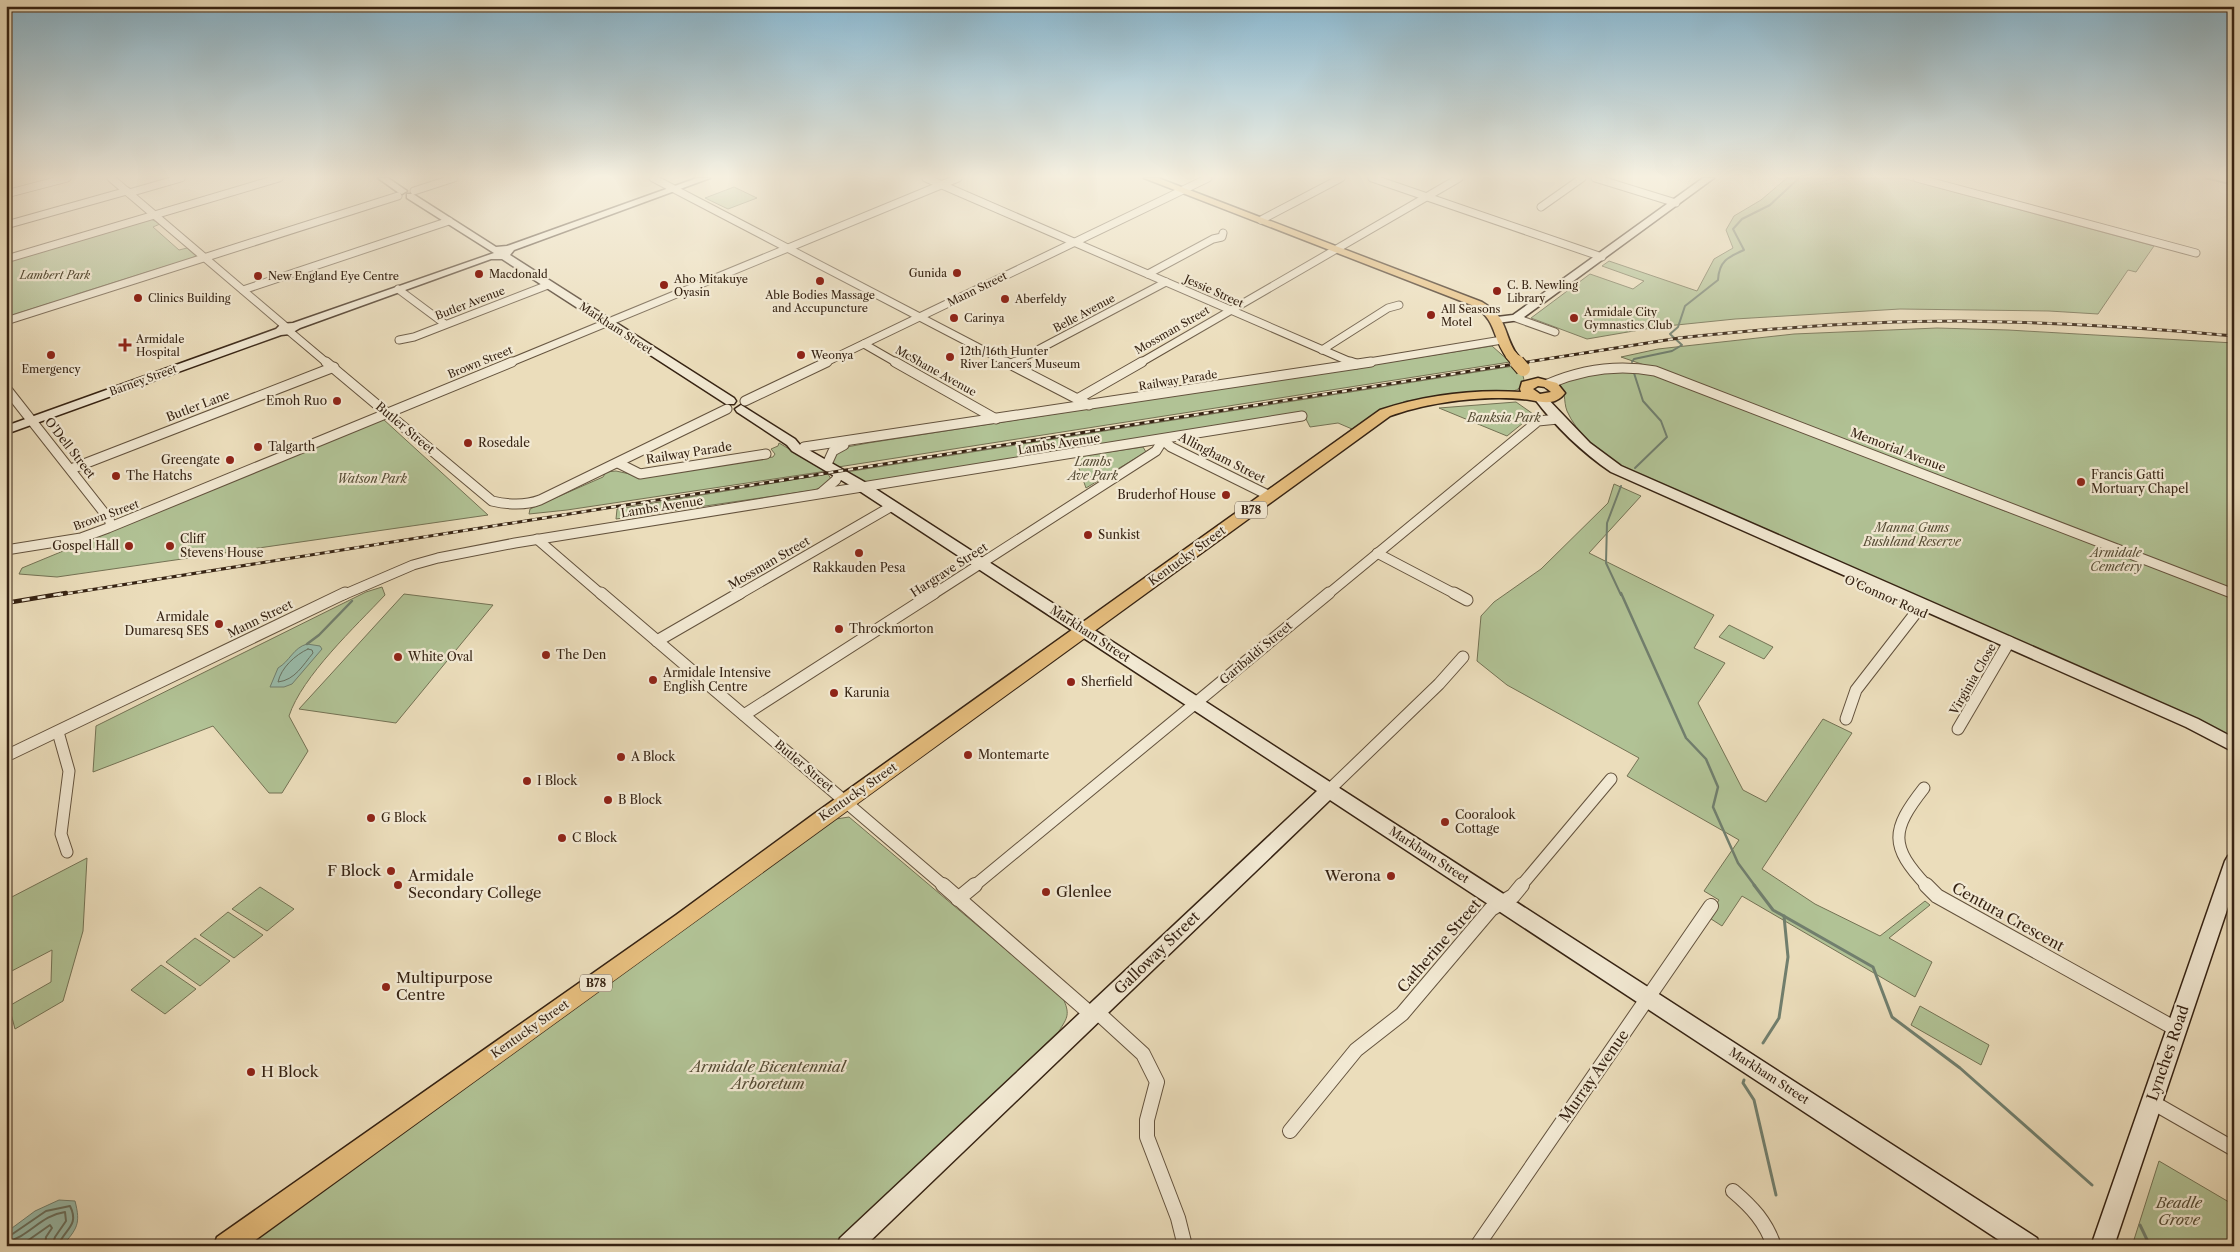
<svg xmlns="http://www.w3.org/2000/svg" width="2240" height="1252" viewBox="0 0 2240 1252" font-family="'Libre Caslon Text',serif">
  <rect width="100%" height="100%" fill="#ebddbb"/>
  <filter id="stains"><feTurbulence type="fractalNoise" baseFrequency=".004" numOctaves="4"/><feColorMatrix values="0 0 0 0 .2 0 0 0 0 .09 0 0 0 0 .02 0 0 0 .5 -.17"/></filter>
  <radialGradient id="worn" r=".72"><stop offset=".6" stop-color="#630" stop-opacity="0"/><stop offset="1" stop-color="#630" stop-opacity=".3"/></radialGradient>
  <g fill="#b1c295" stroke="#747254">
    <polygon points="1787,178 1902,178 2154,246 2136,272 2128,270 2098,314 2049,311 1900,309 1735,319 1657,327 1587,339 1531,318 1590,274 1633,289 1644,281 1602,266 1609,261 1697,291 1714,259 1733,248 1726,230 1734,216 1761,200"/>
    <polygon points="734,187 757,198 728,209 705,198"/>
    <polygon points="151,219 160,224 153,227 179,250 187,248 196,256 179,264 173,264 77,294 55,304 50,303 6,317 6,261"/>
    <path d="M1937 328 2008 330 2234 343V738L1615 464C1598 451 1576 432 1567 411 1563 401 1567 390 1557 382L1589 372 1649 371 2005 511 2011 504 1688 380 1621 357 1658 349 1794 334Z"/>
    <polygon points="1492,346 1510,362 838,467 832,462 833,454 847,447 868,443"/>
    <path d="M1514 366C1521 372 1526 376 1523 386 1514 393 1506 392 1495 392L1406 401 1373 415 1352 429 1338 423 1310 427 1303 413 872 482H862L846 472Z"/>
    <polygon points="1516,402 1536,416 1528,419 1507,436 1439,408"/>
    <polygon points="383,419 488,515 57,577 19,574 22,568"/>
    <polygon points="779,443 827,471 567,510 529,514 530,509 603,477 606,472 616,471 639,476 773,457 775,454 771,449 778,446"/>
    <polygon points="1143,447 1146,452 1086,488 1075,457"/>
    <polygon points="828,474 831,479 826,485 815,490 616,519 617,509"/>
    <polygon points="1614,484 1641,496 1589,553 1714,615 1694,648 1725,663 1698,703 1743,790 1766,802 1823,719 1852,733 1762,869 1815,904 1880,936 1925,901 1930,905 1889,938 1932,962 1915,997 1742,896 1722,926 1708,917 1719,900 1704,891 1739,840 1627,776 1639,758 1507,685 1477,661 1481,616 1494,602 1541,569 1608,503"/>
    <path d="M382 587 385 595C356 626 302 676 289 716L308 751 282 793H269L213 726 93 772 96 726 366 592Z"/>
    <polygon points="404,594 493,605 396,723 299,709"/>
    <polygon points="1729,625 1773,647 1764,659 1719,637"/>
    <path d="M849 817 1063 998C1070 1014 1068 1017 1059 1031L835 1246H244L836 819Z"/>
    <polygon points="87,858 83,931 63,1001 15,1029 9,1006 51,982 52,950 6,974 6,900"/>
    <polygon points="260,887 294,909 267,931 232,909"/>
    <polygon points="228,912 263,935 234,958 200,935"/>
    <polygon points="195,938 230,961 200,986 166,962"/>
    <polygon points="161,965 196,989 165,1014 131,990"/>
    <polygon points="1920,1006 1989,1045 1981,1065 1911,1025"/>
    <polygon points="2159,1161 2234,1205 2234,1246 2132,1246"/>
  </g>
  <g fill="#99bcab" stroke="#717f6e">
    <path d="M307 644 320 646 322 649 292 684 284 687H270L278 668C290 661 293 648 307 644Z"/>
    <path d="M59 1200 75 1201C81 1224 77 1229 62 1246H6L8 1231 35 1211Z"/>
  </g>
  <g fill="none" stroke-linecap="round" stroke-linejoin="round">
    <path stroke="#68705f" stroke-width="1" d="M308 649 312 650 313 653C303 665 295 680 278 682 281 668 295 655 308 649Z"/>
    <g stroke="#68705f" stroke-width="2">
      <path d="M6 1236 11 1235 46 1211 70 1206C80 1226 64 1229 58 1246"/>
      <path d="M6 1242C29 1237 41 1215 65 1212L66 1221 55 1237 52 1246"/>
      <polyline points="20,1246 50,1225 52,1228 46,1237 45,1246"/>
    </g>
    <g stroke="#717f6e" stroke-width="2">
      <polyline points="2205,178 2234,185"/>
      <path d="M1632 362 1634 359 1672 351 1682 345 1670 334 1678 327 1685 306 1718 280C1719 261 1728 257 1744 250L1733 229 1742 219 1770 205 1799 178"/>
      <polyline points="1633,370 1643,401 1661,421 1667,437 1635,468"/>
      <polyline points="1621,486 1607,523 1606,563 1621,595"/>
    </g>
    <g stroke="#717f6e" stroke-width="2.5">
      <polyline points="1621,593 1686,738 1706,759 1718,787 1713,807 1738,863 1755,886"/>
      <polyline points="307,644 319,635 352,601"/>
    </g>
    <g stroke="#717f6e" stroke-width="3">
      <polyline points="1754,885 1773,910 1873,967 1892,1017 1960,1068 2092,1185"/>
      <polyline points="1763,1043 1779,1018 1788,957 1784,916"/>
      <polyline points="1744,1080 1743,1083 1754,1100 1776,1195"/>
      <polyline points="2140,1225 2150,1246"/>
    </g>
    <defs>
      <g id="street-far3">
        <polyline points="111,178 285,326"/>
        <polyline points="653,178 1008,363"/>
        <polyline points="926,178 1353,363"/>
        <polyline points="1372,178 1602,257"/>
        <polyline points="1595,178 1676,203"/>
        <polyline points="1917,178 2196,253"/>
        <polyline points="414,191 454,178"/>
        <polyline points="129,193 181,178"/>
        <polyline points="6,194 67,178"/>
        <polyline points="1541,207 1582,178"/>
        <polyline points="1261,220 1341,178"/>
        <polyline points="6,225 127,191"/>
        <polyline points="6,259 279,178"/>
        <polyline points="1148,274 1213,239 1222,237 1223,233"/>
        <polyline points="398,289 445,324"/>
        <polyline points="243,290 449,221"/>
        <polyline points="1516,318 1555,332"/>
        <polyline points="6,321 398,196"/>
        <polyline points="289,331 327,363"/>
        <polyline points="399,340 414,337 548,285"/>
        <polyline points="864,344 897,363"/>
        <polyline points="1322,350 1388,308 1399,305"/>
        <polyline points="509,363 958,178"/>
        <polyline points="824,363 1208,178"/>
        <polyline points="1013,363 1166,282"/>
        <polyline points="1140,363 1459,178"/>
        <polyline points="1363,363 1502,340"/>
      </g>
      <g id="street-far2">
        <path d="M326 362 492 501C509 505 524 506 540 500L727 409"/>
        <polyline points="895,362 996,419"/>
        <polyline points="1006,362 1089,405"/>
        <polyline points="1350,362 1356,364"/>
        <polyline points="1011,364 1016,362"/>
        <path d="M1548 384C1583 369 1617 364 1655 371L2234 594"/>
        <polyline points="6,388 109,519 111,526"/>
        <polyline points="1079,398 1142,362"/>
        <polyline points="745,401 827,362"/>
        <polyline points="804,447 1371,362"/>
        <polyline points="828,462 833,451 844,445"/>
        <polyline points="618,463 640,474 766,454"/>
        <polyline points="71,469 334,367"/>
        <polyline points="821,493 836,480 839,473"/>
        <polyline points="537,539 602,595"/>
        <polyline points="6,550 81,538 108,528 512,362"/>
        <polyline points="1377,553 1457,595"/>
        <polyline points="343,595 413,565 438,558 515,543 1302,416"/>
        <polyline points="738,595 892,506"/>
        <polyline points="932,595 1156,451 1163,440 1171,447 1270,496"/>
        <polyline points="1327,595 1538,421 1558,419"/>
      </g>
      <g id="street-far1">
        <polyline points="601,593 944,886"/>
        <polyline points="1454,593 1467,600"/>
        <polyline points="657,641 740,593"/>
        <polyline points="744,715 934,593"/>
        <polyline points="1846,719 1856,690 1918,610"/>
        <polyline points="1958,729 2009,642"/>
        <polyline points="58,732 69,771 61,834 67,852"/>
        <polyline points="6,756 345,593"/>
        <path d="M1924 788C1891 830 1889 846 1927 886"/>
        <polyline points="1329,790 1439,684 1463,657"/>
        <polyline points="974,886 1329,593"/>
        <polyline points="1521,886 1611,779"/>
      </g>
      <g id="street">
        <polyline points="943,885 1092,1015"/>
        <polyline points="1926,885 1937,896 2176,1029"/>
        <polyline points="958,899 975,885"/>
        <polyline points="1096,1011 1143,1054 1157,1082 1147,1120 1147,1137 1178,1218 1185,1246"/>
        <polyline points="2152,1102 2234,1149"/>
        <polyline points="1290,1131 1356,1050 1402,1014 1491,909 1513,896 1522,885"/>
        <path d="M1733 1191C1752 1207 1766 1222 1774 1246"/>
        <polyline points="1477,1246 1711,906"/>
      </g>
      <g id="secondary">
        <polygon points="378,178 388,178 407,191 402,194 399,193"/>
        <polygon points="697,178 710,178 514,250 510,255 734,398 736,401 734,404 726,404 502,259 491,259 300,328 290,334 281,335 6,434 6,426 276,329 281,324 293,323 494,253 407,198 407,194 413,194 496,247 507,246"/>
        <polygon points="1703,178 1714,178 1520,320 1497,323 1491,320 1497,317 1513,315"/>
        <path d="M1540 394 1544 395 1590 443 1621 466 2198 719 2234 738V752L2186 727 1611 472C1583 453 1555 426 1534 398Z"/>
        <polygon points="741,405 795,439 800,445 868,484 2037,1238 2040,1246 2008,1246 1330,800 865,1246 837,1246 840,1238 1317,791 858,490 792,451 787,445 737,412 735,409"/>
        <polygon points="2234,854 2234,889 2114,1246 2091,1246 2225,861 2228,856"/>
      </g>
      <g id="primary">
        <path d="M1144 178H1158L1482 302C1509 318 1502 332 1517 355L1515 358H1507C1491 336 1498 322 1474 306Z"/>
        <path d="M1538 378 1557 383 1565 393C1555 406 1543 402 1530 400 1489 394 1428 402 1390 416 1009 693 629 971 247 1246H214L217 1237 676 915 814 814 1380 410C1425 395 1474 389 1521 392L1520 389 1522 382ZM1538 386 1545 387 1551 392 1540 394 1533 389Z"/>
      </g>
    </defs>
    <use href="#street-far3" stroke="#63523d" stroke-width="9"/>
    <use href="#street-far2" stroke="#63523d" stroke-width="11"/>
    <use href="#street-far1" stroke="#63523d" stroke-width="13"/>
    <use href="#street" stroke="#63523d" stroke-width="16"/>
    <use href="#secondary" stroke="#362313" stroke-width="3"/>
    <use href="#primary" stroke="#362313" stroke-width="3"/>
    <use href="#street-far3" stroke="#f2e9d3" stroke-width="7"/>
    <use href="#street-far2" stroke="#f2e9d3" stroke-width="9"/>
    <use href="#street-far1" stroke="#f2e9d3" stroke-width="11"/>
    <use href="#street" stroke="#f2e9d3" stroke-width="14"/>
    <use href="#secondary" fill="#f2e9d3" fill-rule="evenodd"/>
    <use href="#primary" fill="#e6be7e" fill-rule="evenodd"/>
    <defs>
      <path id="rail-far1" d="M58 595 1679 338C1772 328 1865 321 1958 321 2051 322 2142 327 2234 336"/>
      <polyline id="rail" points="6,603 66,593"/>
    </defs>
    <use href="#rail-far1" stroke="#362313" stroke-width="3"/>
    <use href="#rail" stroke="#362313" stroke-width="4.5"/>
    <use href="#rail-far1" stroke="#f2e9d3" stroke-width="2" stroke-dasharray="5" stroke-linecap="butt"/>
    <use href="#rail" stroke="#f2e9d3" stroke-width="2.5" stroke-dasharray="8" stroke-linecap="butt"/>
    <defs>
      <polyline id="primary-bridge-far1" points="1511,355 1518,363"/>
      <polyline id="primary-bridge" points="1517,362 1523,369"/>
    </defs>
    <use href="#primary-bridge-far1" stroke="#362313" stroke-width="13" stroke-linecap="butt"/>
    <use href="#primary-bridge" stroke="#362313" stroke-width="16" stroke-linecap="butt"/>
    <use href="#primary-bridge-far1" stroke="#e6be7e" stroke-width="11"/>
    <use href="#primary-bridge" stroke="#e6be7e" stroke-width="14"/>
  </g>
  <linearGradient id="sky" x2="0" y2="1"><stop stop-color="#88b7d0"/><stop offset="0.5" stop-color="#f6f0e0"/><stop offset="1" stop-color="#f6f0e0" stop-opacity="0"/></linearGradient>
  <rect width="2240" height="353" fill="url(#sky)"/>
  <g fill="#8f2418" stroke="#f2e9d3" stroke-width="2">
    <circle cx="957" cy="273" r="5"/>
    <circle cx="479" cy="274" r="5"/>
    <circle cx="258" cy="276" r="5"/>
    <circle cx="820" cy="281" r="5"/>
    <circle cx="664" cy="285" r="5"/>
    <circle cx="1497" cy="291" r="5"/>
    <circle cx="138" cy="298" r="5"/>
    <circle cx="1005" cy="299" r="5"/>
    <circle cx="1431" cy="315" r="5"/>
    <circle cx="954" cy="318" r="5"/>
    <circle cx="1574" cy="318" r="5"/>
    <path d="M122.5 337.5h5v5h5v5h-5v5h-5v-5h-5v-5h5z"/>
    <circle cx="51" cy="355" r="5"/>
    <circle cx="801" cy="355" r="5"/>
    <circle cx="950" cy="357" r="5"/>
    <circle cx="337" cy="401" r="5"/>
    <circle cx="468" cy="443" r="5"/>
    <circle cx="258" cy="447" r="5"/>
    <circle cx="230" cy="460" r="5"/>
    <circle cx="116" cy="476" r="5"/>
    <circle cx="2081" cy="482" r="5"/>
    <circle cx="1226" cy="495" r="5"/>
    <circle cx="1088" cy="535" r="5"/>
    <circle cx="129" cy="546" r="5"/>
    <circle cx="170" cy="546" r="5"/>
    <circle cx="859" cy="553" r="5"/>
    <circle cx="219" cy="624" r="5"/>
    <circle cx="839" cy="629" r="5"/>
    <circle cx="546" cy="655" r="5"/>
    <circle cx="398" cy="657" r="5"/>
    <circle cx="653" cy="680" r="5"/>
    <circle cx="1071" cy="682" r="5"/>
    <circle cx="834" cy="693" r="5"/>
    <circle cx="968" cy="755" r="5"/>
    <circle cx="621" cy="757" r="5"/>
    <circle cx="527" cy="781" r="5"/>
    <circle cx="608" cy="800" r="5"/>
    <circle cx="371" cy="818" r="5"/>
    <circle cx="1445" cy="822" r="5"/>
    <circle cx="562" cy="838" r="5"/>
    <circle cx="391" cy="871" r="5"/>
    <circle cx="1391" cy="876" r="5"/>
    <circle cx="398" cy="885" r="5"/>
    <circle cx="1046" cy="892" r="5"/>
    <circle cx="386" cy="987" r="5"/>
    <circle cx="251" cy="1072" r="5"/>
  </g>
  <g text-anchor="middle" stroke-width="4.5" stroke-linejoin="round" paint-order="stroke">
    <g font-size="11" fill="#362313" stroke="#f2e9d3" text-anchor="start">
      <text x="947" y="277" text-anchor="end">Gunida</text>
      <text x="489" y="278">Macdonald</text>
      <text x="268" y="280">New England Eye Centre</text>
      <text x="674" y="283">Aho Mitakuye<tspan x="674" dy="13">Oyasin</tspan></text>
      <text x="1507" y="289">C. B. Newling<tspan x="1507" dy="13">Library</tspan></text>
      <text x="820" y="299" text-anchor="middle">Able Bodies Massage<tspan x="820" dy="13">and Accupuncture</tspan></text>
      <text x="148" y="302">Clinics Building</text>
      <text x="1015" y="303">Aberfeldy</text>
      <text x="1441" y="313">All Seasons<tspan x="1441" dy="13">Motel</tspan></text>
      <text x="1584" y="316">Armidale City<tspan x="1584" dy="13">Gymnastics Club</tspan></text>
      <text x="964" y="322">Carinya</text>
      <text x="136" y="343">Armidale<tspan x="136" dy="13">Hospital</tspan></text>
      <text x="960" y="355">12th/16th Hunter<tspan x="960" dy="13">River Lancers Museum</tspan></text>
      <text x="811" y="359">Weonya</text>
      <text x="51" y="373" text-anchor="middle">Emergency</text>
    </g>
    <g font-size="11" font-style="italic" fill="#554b34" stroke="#f2e9d3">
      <text x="55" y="279">Lambert Park</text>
    </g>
    <g font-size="11" fill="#362313" stroke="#f2e9d3">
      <text transform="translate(977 289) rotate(-26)" y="4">Mann Street</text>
      <text transform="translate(1214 291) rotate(24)" y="4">Jessie Street</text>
      <text transform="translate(470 303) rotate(-21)" y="4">Butler Avenue</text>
      <text transform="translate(1084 313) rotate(-28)" y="4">Belle Avenue</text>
      <text transform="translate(616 328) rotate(33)" y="4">Markham Street</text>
      <text transform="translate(1172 330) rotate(-30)" y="4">Mossman Street</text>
      <text transform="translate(480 362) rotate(-22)" y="4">Brown Street</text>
      <text transform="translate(936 371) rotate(29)" y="4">McShane Avenue</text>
      <text transform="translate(143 380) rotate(-20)" y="4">Barney Street</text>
      <text transform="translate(1178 380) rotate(-9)" y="4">Railway Parade</text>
      <text transform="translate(106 515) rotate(-20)" y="4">Brown Street</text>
    </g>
    <g fill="#f2e9d3" stroke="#6e5e4d" stroke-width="1">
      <rect x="1235" y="501.5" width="32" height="17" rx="4"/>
      <rect x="580" y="974.5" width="32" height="17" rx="4"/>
    </g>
    <g font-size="11" font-weight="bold" fill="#362313">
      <text x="1251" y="514">B78</text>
      <text x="596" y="987">B78</text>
    </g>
    <g font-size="12" fill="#362313" stroke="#f2e9d3" text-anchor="start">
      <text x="327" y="405" text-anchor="end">Emoh Ruo</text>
      <text x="478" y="447">Rosedale</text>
      <text x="268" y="451">Talgarth</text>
      <text x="220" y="464" text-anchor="end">Greengate</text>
      <text x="2091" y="479">Francis Gatti<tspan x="2091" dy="14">Mortuary Chapel</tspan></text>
      <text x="126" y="480">The Hatchs</text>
      <text x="1216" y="499" text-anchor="end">Bruderhof House</text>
      <text x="1098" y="539">Sunkist</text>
      <text x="180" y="543">Cliff<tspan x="180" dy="14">Stevens House</tspan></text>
      <text x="119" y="550" text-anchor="end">Gospel Hall</text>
      <text x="859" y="572" text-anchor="middle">Rakkauden Pesa</text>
      <text x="209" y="621" text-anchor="end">Armidale<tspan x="209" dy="14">Dumaresq SES</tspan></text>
      <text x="849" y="633">Throckmorton</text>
      <text x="556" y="659">The Den</text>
      <text x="408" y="661">White Oval</text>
      <text x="663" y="677">Armidale Intensive<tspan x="663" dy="14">English Centre</tspan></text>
      <text x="1081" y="686">Sherfield</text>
      <text x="844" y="697">Karunia</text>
      <text x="978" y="759">Montemarte</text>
      <text x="631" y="761">A Block</text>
      <text x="537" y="785">I Block</text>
      <text x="618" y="804">B Block</text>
      <text x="1455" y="819">Cooralook<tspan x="1455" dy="14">Cottage</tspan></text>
      <text x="381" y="822">G Block</text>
      <text x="572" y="842">C Block</text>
    </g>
    <g font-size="12" fill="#362313" stroke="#f2e9d3">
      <text transform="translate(198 406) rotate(-21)" y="4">Butler Lane</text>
      <text transform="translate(405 428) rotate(40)" y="4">Butler Street</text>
      <text transform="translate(1059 444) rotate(-9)" y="4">Lambs Avenue</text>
      <text transform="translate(70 448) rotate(52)" y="4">O'Dell Street</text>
      <text transform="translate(1898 450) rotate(21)" y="4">Memorial Avenue</text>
      <text transform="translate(689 453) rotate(-9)" y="4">Railway Parade</text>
      <text transform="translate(1222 458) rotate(27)" y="4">Allingham Street</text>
      <text transform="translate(662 507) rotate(-9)" y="4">Lambs Avenue</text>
      <text transform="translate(1187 556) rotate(-36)" y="4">Kentucky Street</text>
      <text transform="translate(769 563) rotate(-30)" y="4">Mossman Street</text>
      <text transform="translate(949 570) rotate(-33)" y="4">Hargrave Street</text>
      <text transform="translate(1886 597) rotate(24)" y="4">O'Connor Road</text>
      <text transform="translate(260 619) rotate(-26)" y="4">Mann Street</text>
      <text transform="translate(1090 634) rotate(33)" y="4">Markham Street</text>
      <text transform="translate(1256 653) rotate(-40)" y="4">Garibaldi Street</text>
      <text transform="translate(1973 679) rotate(-60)" y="4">Virginia Close</text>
      <text transform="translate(804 766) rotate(40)" y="4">Butler Street</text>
      <text transform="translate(858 792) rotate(-35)" y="4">Kentucky Street</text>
      <text transform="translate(1429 855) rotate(33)" y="4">Markham Street</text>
      <text transform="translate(530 1029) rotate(-35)" y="4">Kentucky Street</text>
      <text transform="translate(1769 1076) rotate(33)" y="4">Markham Street</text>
    </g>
    <g font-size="12" font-style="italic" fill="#554b34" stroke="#f2e9d3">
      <text x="1504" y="422">Banksia Park</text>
      <text x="1093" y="466">Lambs<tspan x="1093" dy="14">Ave Park</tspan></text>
      <text x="372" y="483">Watson Park</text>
      <text x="1912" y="532">Manna Gums<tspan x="1912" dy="14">Bushland Reserve</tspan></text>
      <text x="2116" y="557">Armidale<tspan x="2116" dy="14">Cemetery</tspan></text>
    </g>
    <g font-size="15" fill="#362313" stroke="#f2e9d3" text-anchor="start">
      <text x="381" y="876" text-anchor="end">F Block</text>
      <text x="408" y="881">Armidale<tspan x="408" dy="17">Secondary College</tspan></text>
      <text x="1381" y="881" text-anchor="end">Werona</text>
      <text x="1056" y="897">Glenlee</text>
      <text x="396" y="983">Multipurpose<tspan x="396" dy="17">Centre</tspan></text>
      <text x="261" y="1077">H Block</text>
    </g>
    <g font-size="15" fill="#362313" stroke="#f2e9d3">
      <text transform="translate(2008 917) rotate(29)" y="5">Centura Crescent</text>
      <text transform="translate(1439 946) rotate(-49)" y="5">Catherine Street</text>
      <text transform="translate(1157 953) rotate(-44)" y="5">Galloway Street</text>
      <text transform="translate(2168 1053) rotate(-71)" y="5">Lynches Road</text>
      <text transform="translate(1594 1076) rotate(-55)" y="5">Murray Avenue</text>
    </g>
    <g font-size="15" font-style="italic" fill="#554b34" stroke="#f2e9d3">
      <text x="768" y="1072">Armidale Bicentennial<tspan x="768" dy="17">Arboretum</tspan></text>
      <text x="2179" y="1208">Beadle<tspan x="2179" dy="17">Grove</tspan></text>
    </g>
  </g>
  <rect width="2240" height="1252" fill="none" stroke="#ebddbb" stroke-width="25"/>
  <rect x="8" y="8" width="2225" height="1237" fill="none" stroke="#362313" stroke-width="2.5"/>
  <rect x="12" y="12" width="2215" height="1227" fill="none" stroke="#362313"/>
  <rect width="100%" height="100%" filter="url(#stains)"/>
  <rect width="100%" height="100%" fill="url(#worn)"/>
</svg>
